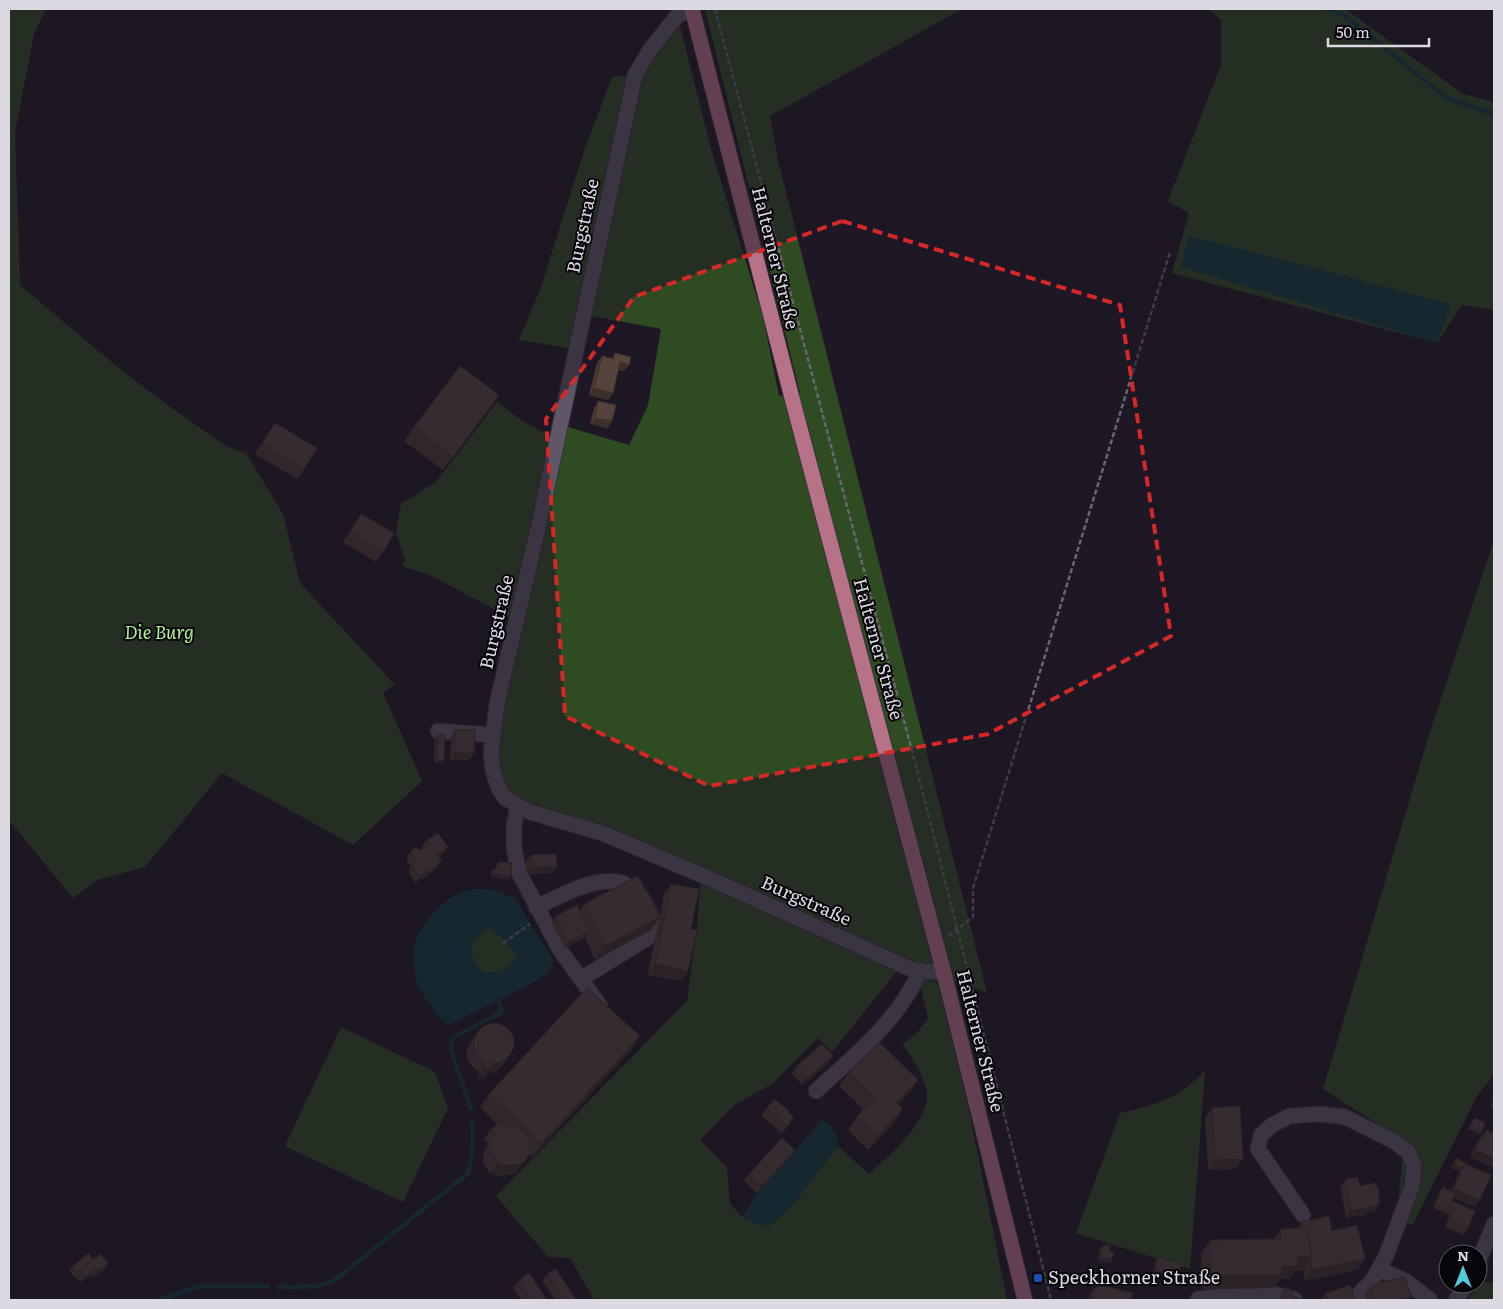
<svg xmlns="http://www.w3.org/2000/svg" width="1503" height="1309" viewBox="0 0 1503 1309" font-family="Literata,serif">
  <rect width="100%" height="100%" fill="#1e1725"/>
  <g fill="#2e4b21">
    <path d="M9 9H46L34 34 15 132 20 285C76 332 132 382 193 423 209 434 227 449 246 453L283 514 300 583 395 685 383 693 422 781 353 845 222 773 145 867 97 880 73 898 9 820Z"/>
    <polygon points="705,9 962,9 770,116 778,160 987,993 530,810 499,785 495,752 561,425 629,445 648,405 661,329 586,315 636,76 678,18 713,156 763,317 779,396 800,393"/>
    <polygon points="1208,9 1345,9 1463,94 1494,102 1494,310 1462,305 1437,343 1172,273 1189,213 1168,201 1221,65 1221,20"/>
    <polygon points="633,75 574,349 519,340 540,290 585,148 612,77"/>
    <polygon points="497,402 524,422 555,438 514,620 430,575 402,566 405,560 396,533 401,504 436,482"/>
    <polygon points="1494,540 1494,1074 1477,1096 1413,1224 1396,1224 1404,1141 1323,1089 1431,728"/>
    <path d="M701 877 900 967 832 1052 818 1038 772 1084 734 1105 700 1140 727 1168 730 1203 740 1215 756 1224 770 1225 789 1209 838 1146 869 1174C889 1155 934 1119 926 1088 922 1072 911 1058 903 1044L918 1032 928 1018 921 988 923 977 944 986 1007 1300H594L570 1258 548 1257 496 1196 687 1001 697 929Z"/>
    <path d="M491 927 518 955C507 968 503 973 485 973 481 970 476 966 474 961 466 946 478 933 491 927Z"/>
    <polygon points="341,1027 435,1072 448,1108 403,1202 285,1146"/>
    <path d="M1205 1071 1190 1269 1076 1233 1120 1113C1158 1105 1177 1099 1205 1071Z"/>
    <polygon points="1480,1282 1494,1283 1494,1300 1468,1300"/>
  </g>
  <g fill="#0e3b3c" fill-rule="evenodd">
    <polygon points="1189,236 1226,245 1451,304 1437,343 1181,267"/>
    <path d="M489 889 515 898 553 961 547 974 529 985 449 1025C440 1021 437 1014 431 1006 420 993 412 974 413 956 413 931 442 897 466 891 473 889 481 889 489 889ZM491 927 518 955C507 968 503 973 485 973 481 970 476 966 474 962 466 946 478 933 491 927Z"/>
    <path d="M822 1120C833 1127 838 1133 838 1146L789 1209 770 1225H757L743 1217 757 1193Z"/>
  </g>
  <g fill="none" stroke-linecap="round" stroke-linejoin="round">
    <g stroke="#0e3b3c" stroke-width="4.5">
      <polyline points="1328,9 1344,15 1440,93 1447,98 1494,114"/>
      <polyline points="471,1109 451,1051 451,1043 454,1037 502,1012 498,1001"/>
      <path d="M279 1287C300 1287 318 1289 336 1279L468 1173C473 1155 474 1139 472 1120"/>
      <polyline points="158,1300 200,1286 268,1286"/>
    </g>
    <defs>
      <g id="minor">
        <polyline points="692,9 677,16 650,50 635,75 540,520 497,703 491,752 493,771 498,787 505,798 530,812 602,833 706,877 913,970 944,973"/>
        <polyline points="438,731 493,735"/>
        <polyline points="518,806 514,825 514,848 519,873 560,950 600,1006"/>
        <path d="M536 907C572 891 625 857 648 909 653 919 657 927 649 937L581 979"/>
        <path d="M816 1091C855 1055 899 1020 920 971"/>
        <polyline points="1303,1215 1258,1149 1261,1135 1272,1125 1290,1116 1321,1114 1345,1117 1395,1142 1408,1152 1414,1165 1412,1186 1386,1256 1372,1281 1356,1297 1356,1300"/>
        <polyline points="1478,1262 1494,1224"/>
        <polyline points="1379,1269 1407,1282 1430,1300"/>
        <path d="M1198 1300V1299C1222 1296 1275 1288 1295 1300"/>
        <polyline points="1456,1300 1467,1284"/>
      </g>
      <polyline id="major" points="692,9 792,398 944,973 1025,1300"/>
    </defs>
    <use href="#minor" stroke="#37333d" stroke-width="17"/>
    <use href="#major" stroke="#37333d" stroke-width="17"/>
    <g stroke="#6b6571" stroke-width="2.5" stroke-dasharray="5 2.5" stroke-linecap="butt">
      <polyline points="715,9 916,766 1051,1300"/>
      <polyline points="948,936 973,917 973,888 1170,252"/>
      <polyline points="503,943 530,924"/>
      <polyline points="958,973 969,974"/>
    </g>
    <use href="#minor" stroke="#5f5768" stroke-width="15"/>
    <use href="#major" stroke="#b87288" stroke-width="15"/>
  </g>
  <g fill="#4a3a34">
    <polygon points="615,353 629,365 624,371 618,370 613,393 608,400 589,395 597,363 602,356 612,358"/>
    <polygon points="499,395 443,470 404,441 414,427"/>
    <polygon points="598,401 612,421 608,428 590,424 594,408"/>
    <polygon points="275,423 304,469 297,479 255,454 268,433"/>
    <polygon points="361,514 383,552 376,562 343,542"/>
    <polygon points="455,730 469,760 450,760 451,737"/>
    <polygon points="438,735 442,763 434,763 435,738"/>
    <polygon points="427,840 448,847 443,854 439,857 437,867 423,879 422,878 415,883 408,871 411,867 407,861 407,857 412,850 421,850 423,849 422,847"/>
    <polygon points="531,855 552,873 527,874 526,862"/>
    <polygon points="499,862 511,876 508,880 491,877 491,872 494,869 496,869 496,865"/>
    <polygon points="671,884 691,929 688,971 681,981 648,975 659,918 651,930 595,960 585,938 565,948 551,922 556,916 580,910 584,904 660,916 664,894"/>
    <polygon points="477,1033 511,1053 499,1070 492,1073 488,1073 484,1079 477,1078 479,1072 471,1065 467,1058 467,1050 470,1043"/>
    <polygon points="640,1036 631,1050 532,1157 529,1154 518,1170 513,1174 498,1176 490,1173 483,1162 484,1151 488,1143 484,1139 491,1129 497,1124 480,1107 489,1094"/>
    <polygon points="828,1063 802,1085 792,1073 797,1066"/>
    <polygon points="849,1072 909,1093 898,1104 894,1123 868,1150 848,1130 857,1116 864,1110 839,1086"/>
    <polygon points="1494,1100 1494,1109 1490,1106"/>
    <polygon points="1212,1108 1243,1159 1235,1169 1208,1170 1205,1118"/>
    <polygon points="766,1109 788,1112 790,1124 782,1133 761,1116"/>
    <polygon points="1474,1118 1482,1131 1479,1134 1468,1129"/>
    <polygon points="1486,1130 1494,1134 1494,1165 1493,1167 1470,1157 1476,1144"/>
    <polygon points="790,1157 757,1193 744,1181 749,1174"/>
    <polygon points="1456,1158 1468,1165 1475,1207 1453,1197 1450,1205 1452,1201 1468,1228 1463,1235 1445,1227 1450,1215 1433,1208 1440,1191 1443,1187 1451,1192 1460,1171 1451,1168"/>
    <polygon points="1345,1181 1360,1186 1380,1194 1378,1196 1375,1211 1366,1213 1365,1215 1361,1216 1361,1215 1346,1218 1340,1187"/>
    <polygon points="1302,1222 1332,1231 1365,1259 1357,1270 1305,1281 1303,1270 1295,1271 1289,1279 1279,1279 1273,1288 1202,1289 1201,1253 1211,1240 1274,1239 1281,1229 1298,1228"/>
    <polygon points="1103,1245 1109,1251 1112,1260 1110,1263 1098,1261 1100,1248"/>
    <polygon points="1158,1257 1174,1280 1152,1274 1156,1261"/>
    <polygon points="93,1260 103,1271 93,1277 91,1275 80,1282 75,1276 74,1277 69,1270 72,1267"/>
    <polygon points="547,1274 576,1300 555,1300 543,1281"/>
    <polygon points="518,1281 547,1300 521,1300 513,1288"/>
    <polygon points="1096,1286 1111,1288 1131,1300 1089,1300 1091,1292"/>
    <polygon points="1370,1287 1408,1300 1367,1300 1365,1294"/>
    <polygon points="1286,1288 1292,1295 1302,1300 1278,1300"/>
    <polygon points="1326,1293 1355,1300 1321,1300"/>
  </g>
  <g fill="#3c302a">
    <polygon points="620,362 629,365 624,371 616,369"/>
    <polygon points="594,388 613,393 608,400 589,395"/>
    <polygon points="499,395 490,409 443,470 453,457"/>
    <polygon points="595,418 612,421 608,428 590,424"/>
    <polygon points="455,753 474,753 469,760 450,760"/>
    <polygon points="437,760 444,760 442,763 434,763"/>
    <polygon points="448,847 443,854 433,861 437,854"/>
    <polygon points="442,861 437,867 423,879 427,873"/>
    <polygon points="557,866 552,873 527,874 532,867"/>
    <polygon points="426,871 422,878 415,883 420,876"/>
    <polygon points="493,874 511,876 508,880 491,877"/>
    <polygon points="660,917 651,930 595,960 605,946"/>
    <polygon points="590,931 586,937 565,948 569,942"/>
    <polygon points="655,964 688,971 681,981 648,975"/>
    <polygon points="640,1036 631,1050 532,1157 541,1143"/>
    <polygon points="511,1053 499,1070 492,1073 488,1073 484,1079 477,1078 484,1068"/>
    <polygon points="833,1056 828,1063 802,1085 807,1078"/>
    <polygon points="918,1080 909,1093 887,1116 896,1102"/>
    <polygon points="903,1109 894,1123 868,1150 877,1136"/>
    <polygon points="795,1150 790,1157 757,1193 762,1186"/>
    <polygon points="1475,1150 1494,1158 1494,1165 1493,1167 1470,1157"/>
    <polygon points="1243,1159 1235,1169 1208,1170 1215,1160"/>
    <polygon points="526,1160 518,1170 513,1174 498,1176 490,1173 498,1163"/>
    <polygon points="1454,1165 1462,1168 1460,1171 1451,1168"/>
    <polygon points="1454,1189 1480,1200 1475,1207 1449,1196"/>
    <polygon points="1380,1204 1375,1211 1366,1213 1365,1215 1361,1216 1366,1209 1369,1207"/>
    <polygon points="1366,1208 1361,1215 1346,1218 1351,1211"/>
    <polygon points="1100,1257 1112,1260 1110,1263 1098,1261"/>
    <polygon points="1298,1257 1312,1257 1303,1270 1295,1271 1289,1279 1279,1279 1273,1288 1202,1289 1211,1275 1282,1266"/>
    <polygon points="1365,1259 1357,1270 1305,1281 1312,1270"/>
    <polygon points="108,1264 103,1271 93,1277 98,1270"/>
    <polygon points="96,1268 91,1275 80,1282 85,1276"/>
    <polygon points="1155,1270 1177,1277 1174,1280 1152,1274"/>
    <polygon points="1411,1296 1408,1300 1398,1300"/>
  </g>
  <g fill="#56443c" stroke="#3c302a">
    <polygon points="615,353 631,357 629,365 620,362 613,393 594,388 602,356 614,359"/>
    <polygon points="460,366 499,395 453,457 414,427"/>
    <polygon points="598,401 616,405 612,421 595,418"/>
    <polygon points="275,423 317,448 304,469 262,444"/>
    <polygon points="361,514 394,533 383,552 350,532"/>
    <polygon points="455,730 475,730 474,753 455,753"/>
    <polygon points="438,735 445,735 444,760 437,760"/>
    <polygon points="438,833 448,847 437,854 442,861 427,873 426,871 420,876 412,865 417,862 411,854 412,850 415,848 421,850 430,844 427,840"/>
    <polygon points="556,854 557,866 532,867 531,855"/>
    <polygon points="499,862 512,863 511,876 493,874 494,869 498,869"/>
    <polygon points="638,876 660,917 605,946 584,904"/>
    <polygon points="671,884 699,889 691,929 697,930 688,971 655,964"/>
    <polygon points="577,905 590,931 569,942 556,916"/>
    <polygon points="587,988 640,1036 541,1143 489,1094"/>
    <polygon points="497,1023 504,1026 510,1031 514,1038 514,1046 511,1053 506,1059 499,1063 492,1063 491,1069 484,1068 486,1062 478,1055 474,1048 474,1040 477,1033 482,1027 489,1024"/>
    <polygon points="879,1042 918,1080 896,1102 903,1109 877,1136 857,1116 875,1098 849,1072"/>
    <polygon points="822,1044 833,1056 807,1078 797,1066"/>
    <polygon points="774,1099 789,1111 788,1112 794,1117 787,1126 766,1109"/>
    <polygon points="1240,1106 1243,1159 1215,1160 1212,1108"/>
    <polygon points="1474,1118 1485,1123 1482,1131 1470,1126"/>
    <polygon points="500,1122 504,1127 517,1126 529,1138 530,1153 526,1160 520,1164 505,1166 498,1163 490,1151 491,1140 495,1133 491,1129"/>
    <polygon points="1486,1130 1494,1134 1494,1158 1475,1150 1481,1137 1483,1138"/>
    <polygon points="782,1138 795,1150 762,1186 749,1174"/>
    <polygon points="1456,1158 1468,1164 1468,1165 1465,1164 1462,1168 1454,1165"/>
    <polygon points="1465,1164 1491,1175 1480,1200 1454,1189"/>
    <polygon points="1347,1178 1358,1178 1360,1186 1375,1183 1380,1194 1378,1195 1380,1204 1369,1207 1369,1208 1366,1209 1366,1208 1351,1211 1345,1181"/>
    <polygon points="1443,1187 1455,1194 1448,1210 1435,1204"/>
    <polygon points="1452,1201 1475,1211 1468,1228 1450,1220 1455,1208 1450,1206"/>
    <polygon points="1329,1216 1332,1231 1357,1225 1365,1259 1312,1270 1310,1260 1312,1257 1306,1228 1304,1228 1302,1222"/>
    <polygon points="1306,1228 1312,1257 1298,1257 1298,1266 1282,1266 1282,1275 1211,1275 1211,1240 1281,1239 1281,1229"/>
    <polygon points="1103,1245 1110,1246 1109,1251 1114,1252 1112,1260 1100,1257"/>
    <polygon points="89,1253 93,1260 80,1269 76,1273 72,1267"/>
    <polygon points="101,1254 108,1264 98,1270 96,1268 85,1276 80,1269"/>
    <polygon points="1158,1257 1181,1264 1177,1277 1155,1270"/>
    <polygon points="556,1269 576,1300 564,1300 547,1274"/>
    <polygon points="529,1273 547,1300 531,1300 518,1281"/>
    <polygon points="1405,1277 1411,1296 1398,1300 1374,1300 1370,1287 1382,1282"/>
    <polygon points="1350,1285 1355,1300 1328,1300 1326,1293"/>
    <polygon points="1096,1286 1109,1287 1111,1288 1133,1293 1131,1300 1093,1300"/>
    <polygon points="1286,1288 1294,1292 1292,1295 1302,1300 1279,1300"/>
  </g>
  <path d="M0 0H1503V1309H0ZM842 221 1120 305 1171 636 988 734 709 786 565 716 546 419 634 297Z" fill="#1e1725" fill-opacity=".55" fill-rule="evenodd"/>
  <path fill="none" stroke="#d62828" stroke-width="4" stroke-dasharray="10 6" stroke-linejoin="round" d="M842 221 1120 305 1171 636 988 734 709 786 565 716 546 419 634 297Z"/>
  <rect fill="#1a4fb4" stroke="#07050a" stroke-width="2" x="1033" y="1273" width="10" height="10" rx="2.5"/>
  <g text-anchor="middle" stroke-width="4" stroke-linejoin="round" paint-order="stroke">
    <g font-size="18" fill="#ddd9e3" stroke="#07050a">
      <text transform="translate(583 226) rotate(-78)" y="6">Burgstraße</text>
      <text transform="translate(775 258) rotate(76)" y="6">Halterner Straße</text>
      <text transform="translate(497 622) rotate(-77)" y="6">Burgstraße</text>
      <text transform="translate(878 649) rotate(75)" y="6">Halterner Straße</text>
      <text transform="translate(806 901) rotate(24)" y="6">Burgstraße</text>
      <text transform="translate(980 1041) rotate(76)" y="6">Halterner Straße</text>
    </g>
    <g font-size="18" font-style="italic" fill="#adf38f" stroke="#07050a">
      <text x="159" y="639">Die Burg</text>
    </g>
    <g font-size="18" fill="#ddd9e3" stroke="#07050a" text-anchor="start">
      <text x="1048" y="1284">Speckhorner Straße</text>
    </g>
  </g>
  <rect width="1503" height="1309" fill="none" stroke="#ddd9e3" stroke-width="20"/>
  <g transform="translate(1463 1269)"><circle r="24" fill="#07050a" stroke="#5d5a61"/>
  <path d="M0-4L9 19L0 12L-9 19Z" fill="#52cbd8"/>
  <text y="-8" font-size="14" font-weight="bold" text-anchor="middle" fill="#ddd9e3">N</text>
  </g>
  <path d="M1328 38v8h101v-8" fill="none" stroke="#ddd9e3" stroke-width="2.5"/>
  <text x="1336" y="38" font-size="15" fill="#ddd9e3" stroke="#07050a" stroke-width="4" paint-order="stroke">50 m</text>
</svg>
